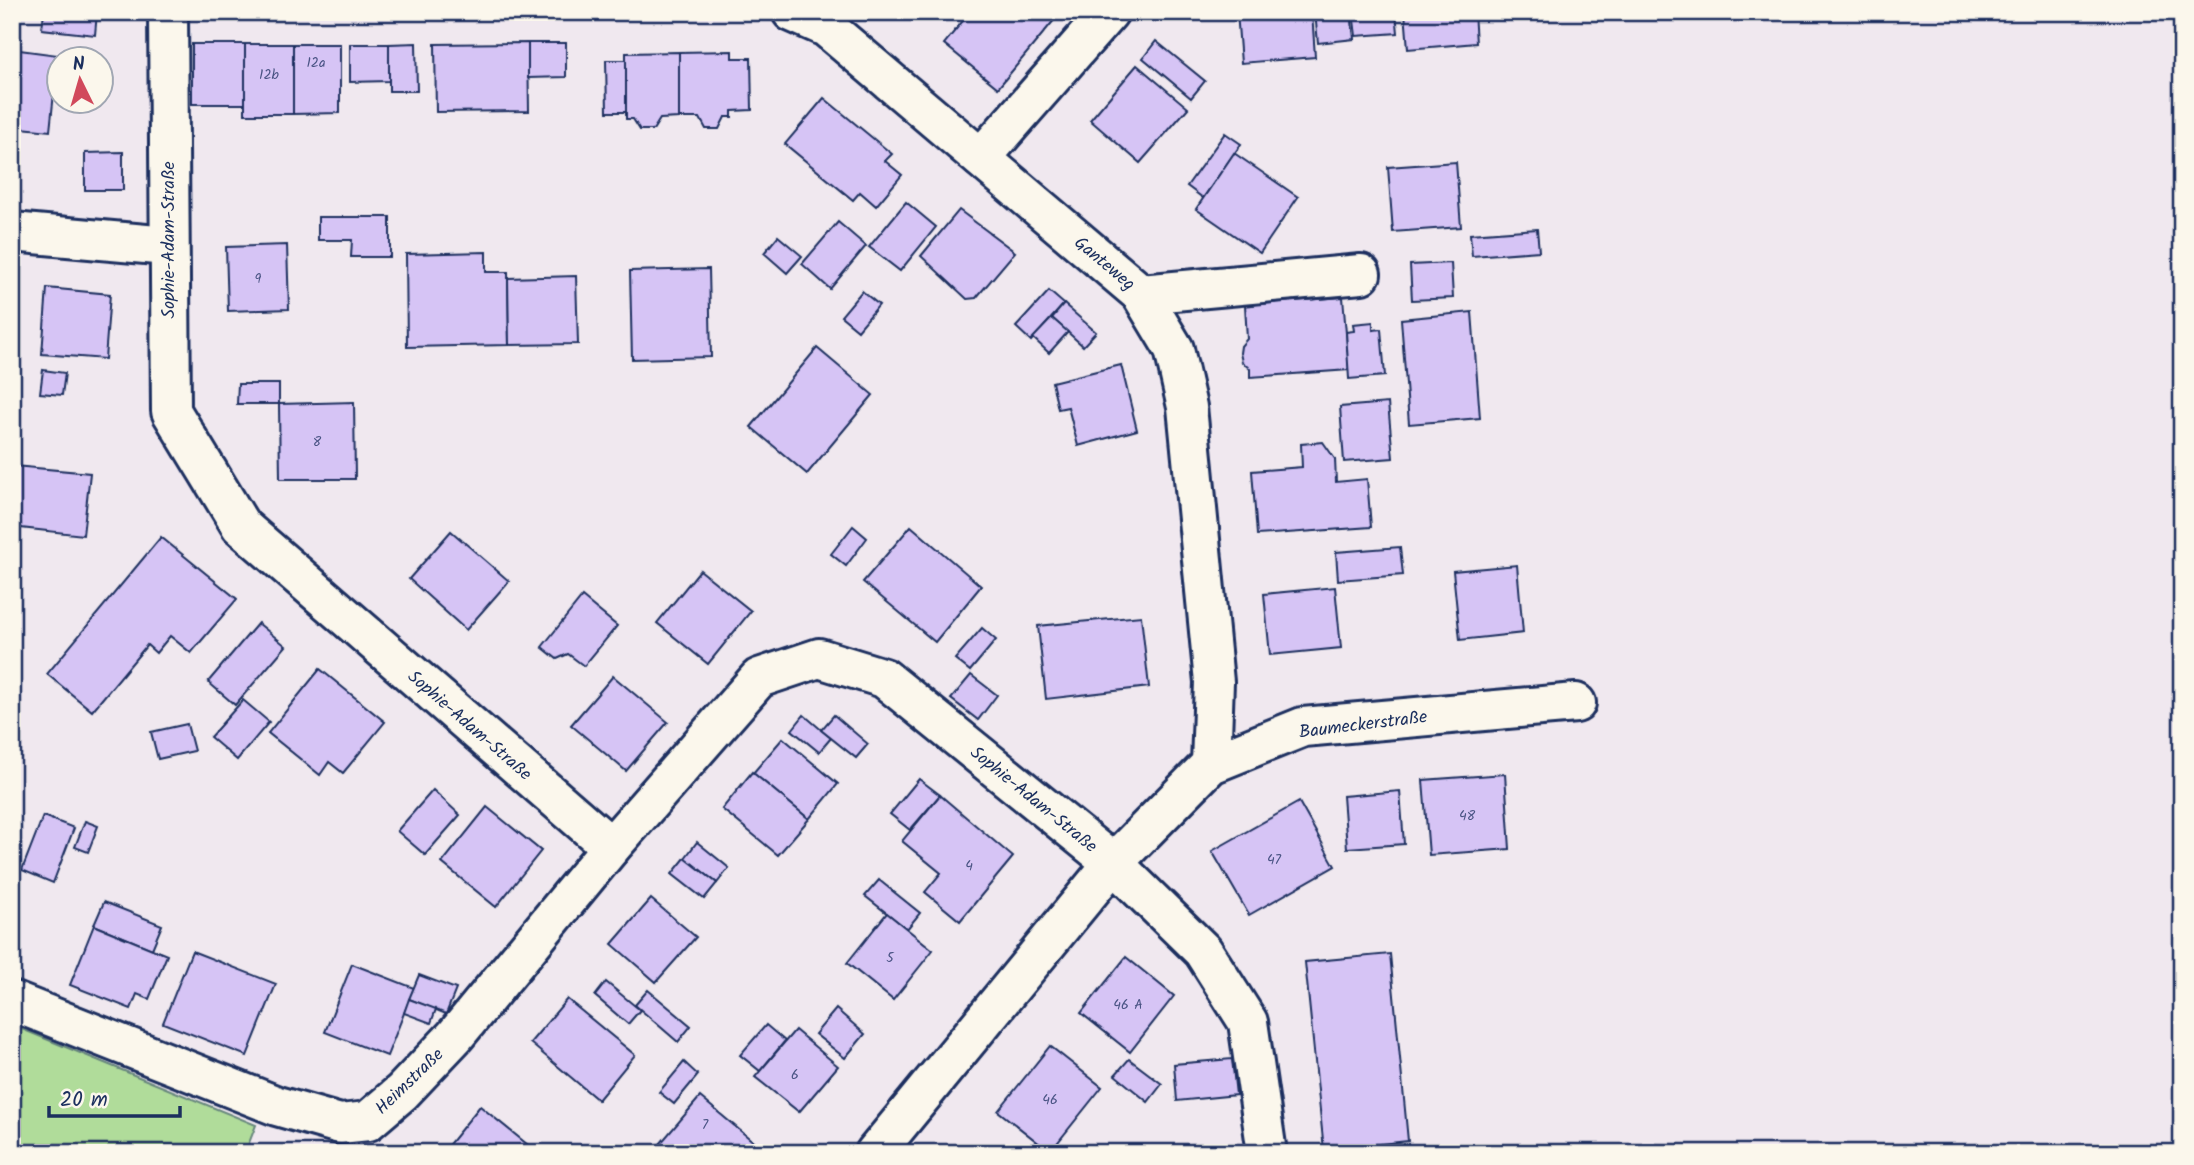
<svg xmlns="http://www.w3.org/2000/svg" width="2194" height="1165" viewBox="0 0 2194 1165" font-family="Kalam,sans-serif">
  <rect width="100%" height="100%" fill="#f0e8ef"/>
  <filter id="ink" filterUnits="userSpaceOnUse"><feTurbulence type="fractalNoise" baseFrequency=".0143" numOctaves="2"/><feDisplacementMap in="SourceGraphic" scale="14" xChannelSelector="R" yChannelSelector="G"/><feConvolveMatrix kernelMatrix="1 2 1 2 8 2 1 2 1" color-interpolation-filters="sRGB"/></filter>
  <g filter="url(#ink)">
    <polygon fill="#b0dc9a" stroke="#66867c" stroke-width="2" points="12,1025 256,1125 245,1153 12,1153"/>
    <g fill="#d6c4f5" stroke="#1b2f5e" stroke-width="2">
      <polygon points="44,12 97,12 95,35 42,29"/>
      <polygon points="970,12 1047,12 1055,19 998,88 944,44"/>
      <polygon points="1237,12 1312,12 1315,57 1241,63"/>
      <polygon points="1315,12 1351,12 1354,39 1318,43"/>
      <polygon points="1353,12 1396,12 1398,33 1356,36"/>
      <polygon points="1405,12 1474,12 1476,43 1408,49"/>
      <polygon points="1156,41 1205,81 1191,98 1143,58"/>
      <polygon points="416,43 417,91 389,91 389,44"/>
      <polygon points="528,43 529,111 436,112 435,44"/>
      <polygon points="528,43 566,43 566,77 528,78"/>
      <rect x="192" y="44" width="53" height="60"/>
      <rect x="245" y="44" width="48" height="70"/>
      <polygon points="293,44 340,44 340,113 293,114"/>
      <polygon points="350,44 389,44 389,81 350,82"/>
      <polygon points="12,49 58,55 50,131 12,127"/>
      <polygon points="732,51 732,58 751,58 752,110 732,111 732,117 725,117 719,129 706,129 700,118 679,118 679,52"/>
      <polygon points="679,52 679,118 660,119 653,130 640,130 633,119 626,119 626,53"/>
      <polygon points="606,60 626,60 626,112 607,112"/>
      <polygon points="1137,65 1188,108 1140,163 1090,120"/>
      <polygon points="824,98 892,154 885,161 902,175 876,206 860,192 853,200 785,144"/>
      <polygon points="1225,133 1241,144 1203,198 1187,186"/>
      <polygon points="123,152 123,190 85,190 85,153"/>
      <polygon points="1234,153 1298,197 1260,253 1196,209"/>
      <polygon points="1456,162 1461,227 1393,232 1388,167"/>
      <polygon points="906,202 936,227 900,271 869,247"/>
      <polygon points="959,210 1015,252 976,298 967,299 921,256"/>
      <polygon points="318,217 390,217 390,257 351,257 352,240 318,240"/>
      <polygon points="838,222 866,246 830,289 802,264"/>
      <polygon points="1537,229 1539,251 1472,256 1470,234"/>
      <polygon points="778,236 802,256 787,273 764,253"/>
      <polygon points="287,245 289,309 228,311 226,247"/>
      <polygon points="486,252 486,272 508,272 509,345 407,347 406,254"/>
      <polygon points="1451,263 1453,298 1412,300 1410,265"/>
      <polygon points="709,269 711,357 632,359 630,271"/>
      <polygon points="576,276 578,344 509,345 508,278"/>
      <polygon points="47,288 110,294 105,359 42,354"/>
      <polygon points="862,291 879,305 858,330 841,316"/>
      <polygon points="1049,291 1064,304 1031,341 1016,327"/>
      <polygon points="1343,297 1349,370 1250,377 1250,369 1242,362 1240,353 1241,346 1247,339 1245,305"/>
      <polygon points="1064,304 1096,332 1083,346 1052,318"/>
      <polygon points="1472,312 1480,418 1409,424 1401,319"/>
      <polygon points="1052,318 1068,332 1049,353 1033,338"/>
      <polygon points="1373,322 1373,330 1381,329 1385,376 1349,379 1346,332 1354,331 1353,324"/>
      <polygon points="817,348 873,395 807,474 751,427"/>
      <polygon points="1121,365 1137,430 1078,446 1068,407 1058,409 1052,382"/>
      <polygon points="43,370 65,373 62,395 40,393"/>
      <polygon points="238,384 279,384 279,404 237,404"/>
      <polygon points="354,402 355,479 280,479 279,404"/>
      <polygon points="1388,403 1393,458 1344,462 1340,407"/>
      <polygon points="1323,442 1335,459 1336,482 1367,479 1371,527 1257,535 1252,471 1302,467 1301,444"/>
      <polygon points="14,466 90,473 83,535 12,527"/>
      <polygon points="853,526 867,538 846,566 831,554"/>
      <polygon points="911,526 981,586 935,642 863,582"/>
      <polygon points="451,531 509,581 466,630 409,579"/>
      <polygon points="161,537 237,599 191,653 170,636 156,653 147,645 92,711 47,674"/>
      <polygon points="1400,547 1403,575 1338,580 1336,552"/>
      <polygon points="1517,565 1523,633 1460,640 1453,571"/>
      <polygon points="700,570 751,611 708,664 657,623"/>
      <polygon points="1335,587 1341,648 1270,655 1264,594"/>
      <polygon points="582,597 617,626 584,666 568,654 557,659 542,647"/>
      <polygon points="1141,616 1149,687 1046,699 1038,626"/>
      <polygon points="258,623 286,646 235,705 208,682"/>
      <polygon points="982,628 996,640 970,671 955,659"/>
      <polygon points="320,669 385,722 343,773 329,762 320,775 268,733"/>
      <polygon points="971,675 997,695 978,720 951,699"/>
      <polygon points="613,676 668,722 626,771 571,725"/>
      <polygon points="243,700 269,722 237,760 210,737"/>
      <polygon points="804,715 831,738 819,752 792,730"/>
      <polygon points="834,715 868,744 856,758 821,730"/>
      <polygon points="187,724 194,751 158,759 151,732"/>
      <polygon points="783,738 838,784 809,819 753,773"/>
      <polygon points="752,772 809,819 778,855 722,809"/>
      <polygon points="1505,774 1510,849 1429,855 1423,780"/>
      <polygon points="919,779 940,795 910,830 890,814"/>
      <polygon points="433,790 460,815 425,855 397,831"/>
      <polygon points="1400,791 1404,844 1347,848 1343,796"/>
      <polygon points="940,795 1013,857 960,921 925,892 941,873 902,841"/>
      <polygon points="1299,802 1335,866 1249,915 1212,851"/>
      <polygon points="487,807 541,851 496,907 442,863"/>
      <polygon points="43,816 74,828 53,883 22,870"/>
      <polygon points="85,821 98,826 88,852 75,847"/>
      <polygon points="697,842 729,868 717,883 685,858"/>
      <polygon points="685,858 717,883 704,899 672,874"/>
      <polygon points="879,880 920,913 907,929 865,896"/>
      <polygon points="651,899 696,937 656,982 612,944"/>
      <polygon points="104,902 162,925 152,949 94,925"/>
      <polygon points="887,913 933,950 893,1000 847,963"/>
      <polygon points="94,925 167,955 149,999 137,994 131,1009 70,985"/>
      <polygon points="192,951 276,984 247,1056 163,1023"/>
      <polygon points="1390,954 1408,1141 1324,1150 1305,962"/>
      <polygon points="1126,957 1174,996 1130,1052 1081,1013"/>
      <polygon points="352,964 414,988 387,1056 325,1032"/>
      <polygon points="419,975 456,989 446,1014 409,999"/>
      <polygon points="606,982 640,1010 628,1024 595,996"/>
      <polygon points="648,990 691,1026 678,1042 635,1005"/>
      <polygon points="409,999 436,1009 431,1023 404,1013"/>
      <polygon points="567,999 635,1055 598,1100 530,1043"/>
      <polygon points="836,1009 865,1034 845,1058 815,1034"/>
      <polygon points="766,1025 785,1041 760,1071 740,1055"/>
      <polygon points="795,1030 838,1066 799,1112 755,1077"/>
      <polygon points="1050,1046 1102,1087 1050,1152 998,1111"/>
      <polygon points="1129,1059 1162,1084 1148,1102 1115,1075"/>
      <polygon points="1232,1059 1236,1095 1177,1101 1174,1064"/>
      <polygon points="684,1062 698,1075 674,1104 659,1092"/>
      <polygon points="700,1097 767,1153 654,1151"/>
      <polygon points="480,1106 528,1145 522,1153 442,1153"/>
      <polygon points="1207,1147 1207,1153 1166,1153 1166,1151"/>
    </g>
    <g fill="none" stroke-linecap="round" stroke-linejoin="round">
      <defs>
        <g id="street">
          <polyline points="168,12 171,411 241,526 611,847 759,678 819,658 884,678 1113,863 1203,951 1248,1022 1267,1153"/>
          <polyline points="792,12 826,27 1141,294 1174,349 1187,407 1214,682 1211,764"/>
          <polyline points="981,158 1109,12"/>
          <polyline points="12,232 168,246"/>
          <polyline points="1141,294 1361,274"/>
          <polyline points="12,1001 277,1106 340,1124 368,1121 402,1092 455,1036 611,847"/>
          <polyline points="875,1153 1113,863 1211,764 1303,727 1576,703"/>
        </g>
      </defs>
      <use href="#street" stroke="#1b2f5e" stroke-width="44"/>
      <use href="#street" stroke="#fbf7ec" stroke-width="38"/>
    </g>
  </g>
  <g text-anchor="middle" stroke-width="5" stroke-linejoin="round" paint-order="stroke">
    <g font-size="14" fill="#4a5484">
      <text x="316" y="67">12a</text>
      <text x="269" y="79">12b</text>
      <text x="258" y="283">9</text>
      <text x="317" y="446">8</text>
      <text x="1467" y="820">48</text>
      <text x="1274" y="864">47</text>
      <text x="969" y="870">4</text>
      <text x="890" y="962">5</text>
      <text x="1128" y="1009">46 A</text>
      <text x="795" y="1079">6</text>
      <text x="1050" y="1104">46</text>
      <text x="705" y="1129">7</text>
    </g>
    <g font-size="18" fill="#1b2f5e" stroke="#fbf7ec">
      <text transform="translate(168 240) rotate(-90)" y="6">Sophie-Adam-Straße</text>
      <text transform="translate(1105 263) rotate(40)" y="6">Ganteweg</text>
      <text transform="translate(1363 724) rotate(-7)" y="6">Baumeckerstraße</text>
      <text transform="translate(470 725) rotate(41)" y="6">Sophie-Adam-Straße</text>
      <text transform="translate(1034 799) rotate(39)" y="6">Sophie-Adam-Straße</text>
      <text transform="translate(409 1081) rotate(-44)" y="6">Heimstraße</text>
    </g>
  </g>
  <rect width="2194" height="1165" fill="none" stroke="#fbf7ec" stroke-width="42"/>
  <rect x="21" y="21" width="2152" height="1123" fill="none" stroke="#1b2f5e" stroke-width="2.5" filter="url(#ink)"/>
  <g transform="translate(80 80) rotate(355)"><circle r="33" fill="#fbf7ec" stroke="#a1a7b3" stroke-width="2"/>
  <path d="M0-5L12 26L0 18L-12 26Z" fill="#d1495b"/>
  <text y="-10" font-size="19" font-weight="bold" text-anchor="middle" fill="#1b2f5e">N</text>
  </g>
  <path d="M49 1106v10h131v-10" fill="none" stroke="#1b2f5e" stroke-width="3.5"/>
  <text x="60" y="1106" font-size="21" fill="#1b2f5e" stroke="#fbf7ec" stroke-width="5" paint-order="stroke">20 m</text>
</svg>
